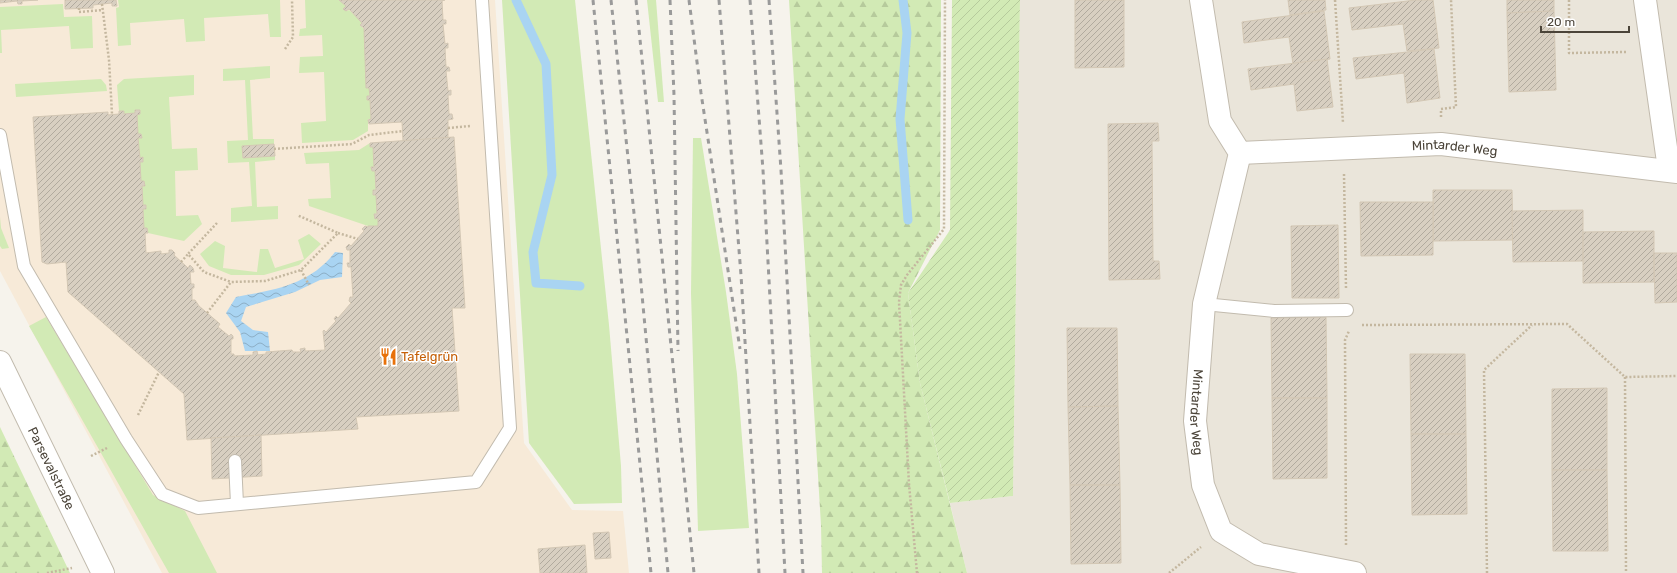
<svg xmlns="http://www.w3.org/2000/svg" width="1677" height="573" viewBox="0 0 1677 573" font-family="Rubik,sans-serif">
  <defs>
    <pattern id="forest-firs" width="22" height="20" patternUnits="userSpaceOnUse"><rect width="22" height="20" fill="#d2eab5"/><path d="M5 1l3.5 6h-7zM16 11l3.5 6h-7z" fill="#b6ca9c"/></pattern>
    <pattern id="garden-furrows" width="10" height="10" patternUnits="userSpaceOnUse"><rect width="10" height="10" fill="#d2eab5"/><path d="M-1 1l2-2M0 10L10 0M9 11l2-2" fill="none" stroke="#b6ca9c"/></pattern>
    <pattern id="water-waves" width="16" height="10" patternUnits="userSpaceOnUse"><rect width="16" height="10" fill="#a9d4f2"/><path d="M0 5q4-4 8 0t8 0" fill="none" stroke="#8caec5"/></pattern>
    <pattern id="building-hatch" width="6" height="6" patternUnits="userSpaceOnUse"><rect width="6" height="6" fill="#d8cfc1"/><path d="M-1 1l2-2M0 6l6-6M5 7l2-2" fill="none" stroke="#b1aa9e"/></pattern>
  </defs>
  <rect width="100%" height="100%" fill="#f6f3ec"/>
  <polygon fill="#eae5da" points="1020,0 1677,0 1677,573 967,573 950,503 1013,496"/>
  <polygon fill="#f7ead8" points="0,0 495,0 524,443 572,510 623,511 629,573 162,573 0,271"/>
  <g fill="#d2eab5">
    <polygon points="118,0 280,0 281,37 270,37 268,14 204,18 205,41 186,42 184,19 130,23 131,45 118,46 116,8 119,7"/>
    <polygon points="305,0 339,0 346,6 344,9 347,11 349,10 362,22 360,25 364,29 367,88 369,88 370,96 367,96 367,99 370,100 371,119 368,119 368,131 353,140 302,143 301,123 326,121 324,72 299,73 300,57 323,56 322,35 299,36 300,29 306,28"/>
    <polygon points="502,0 575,0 609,325 621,466 622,503 574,504 529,443"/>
    <polygon points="647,0 656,0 664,102 658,102"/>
    <polygon points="63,4 64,17 92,16 93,48 71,49 69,26 1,30 2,53 0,53 0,7"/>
    <polygon points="270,66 270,78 250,80 253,139 274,139 274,144 242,146 243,158 275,156 275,160 255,162 257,207 278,206 278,219 231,222 231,208 252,206 249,162 228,163 227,141 248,140 245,80 223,81 223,69"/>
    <polygon points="194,75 194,95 169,97 172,149 197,148 198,170 175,171 176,216 198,215 202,224 184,241 148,233 147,229 144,228 143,209 146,209 146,205 143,205 142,186 145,185 144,181 141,181 140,162 143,161 143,157 140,158 138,138 142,138 141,134 138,134 137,115 140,114 140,110 135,110 135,113 124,114 123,111 119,111 117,85 124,79"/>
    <polygon points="101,79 106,85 107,91 16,97 15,84"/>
    <polygon points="693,138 701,138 726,292 737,374 749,528 698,531 691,293"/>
    <polygon points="370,143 370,146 373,147 374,167 372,167 375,171 377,213 375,214 378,218 378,226 368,226 309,206 308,199 331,198 329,163 306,164 304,153 359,150"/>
    <polygon points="0,217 1,228 9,248 2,249 0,246"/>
    <polygon points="309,234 321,244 299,265 264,275 231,275 209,266 200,254 215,241 225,246 223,268 257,272 260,249 268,249 275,268 304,259 298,240"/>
    <polygon points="46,317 153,495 185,511 217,573 169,573 29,326"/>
  </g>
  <g fill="url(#forest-firs)">
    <polygon points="789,0 941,0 940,230 908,293 920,383 967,573 822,573 821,525"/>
    <polygon points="0,427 70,573 0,573"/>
  </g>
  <polygon fill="url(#garden-furrows)" points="952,0 1020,0 1013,496 950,503 920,383 908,293 950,230"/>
  <path fill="url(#water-waves)" d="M335 252 343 253 342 277 320 280 295 292 246 307 241 321 253 330 268 332 270 351H245L240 332 226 313 236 297C274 290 310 285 335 252Z"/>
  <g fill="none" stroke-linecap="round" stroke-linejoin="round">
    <g stroke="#a9d4f2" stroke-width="9">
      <polyline points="516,0 546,64 552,175 533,252 536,283 580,286"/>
      <polyline points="903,0 907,33 900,119 908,220"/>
    </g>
  </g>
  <g fill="url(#building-hatch)" stroke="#d3c7b4">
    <polygon points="0,0 38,0 22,1 22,4 18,4 17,1 0,3"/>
    <polygon points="65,0 116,0 117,6 112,6 112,3 93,5 93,8 65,9"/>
    <polygon points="339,0 445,0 442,1 443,20 446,20 446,24 443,24 445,44 448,43 448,48 445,48 446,67 449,67 450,71 446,71 448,91 451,90 451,95 448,95 449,114 452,114 453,119 448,120 448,138 403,141 402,122 369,124 368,120 371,119 370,100 367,100 367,96 370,96 369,88 366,88 364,28 360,25 362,23 349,9 346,11 343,9 346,6"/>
    <polygon points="1075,0 1124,0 1124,67 1075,68"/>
    <polygon points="1288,0 1325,0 1326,10 1290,15"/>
    <polygon points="1416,0 1433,0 1439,48 1407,51 1403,24 1352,30 1349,8"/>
    <polygon points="1507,0 1554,0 1554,11 1507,13"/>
    <polygon points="1324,11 1330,59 1293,64 1289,37 1244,43 1242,22"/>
    <polygon points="1554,11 1556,90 1509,92 1507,13"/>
    <polygon points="1434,49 1440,98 1407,103 1404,73 1356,79 1353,58"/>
    <polygon points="1327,59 1333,107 1297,111 1294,84 1251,90 1248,69"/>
    <polygon points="135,110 140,110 140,114 137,115 138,134 141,134 142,138 138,138 140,158 143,157 143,162 140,162 141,181 144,181 145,186 142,186 143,205 146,205 146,209 143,209 144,228 147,228 148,233 145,233 146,253 161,251 161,254 169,253 169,250 172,250 175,253 174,255 188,268 190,265 193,268 194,272 190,272 191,284 194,284 194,288 192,288 192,300 195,300 199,306 220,324 218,327 229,336 231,334 233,336 233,339 231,339 231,354 234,354 234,356 253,355 253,352 257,351 258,355 266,354 266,352 292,350 293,352 301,352 300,349 305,348 305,351 325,350 323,331 324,330 326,332 336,321 334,319 336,316 338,318 351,303 349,301 350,297 353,297 351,267 348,267 347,263 350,263 350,250 347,250 346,247 349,244 351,246 364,231 362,229 365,226 368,227 368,226 378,226 378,218 375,219 374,214 377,214 376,195 373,195 373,190 376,190 375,171 372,171 371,167 374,167 373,147 370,147 370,143 454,137 465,308 452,308 459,411 356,417 358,429 187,440 184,394 68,292 66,262 47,264 42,262 33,117 108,112 108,115 119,114 119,111 124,111 124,114 135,113"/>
    <polygon points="1158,123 1159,141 1152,141 1153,261 1159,261 1160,279 1109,280 1108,124"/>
    <polygon points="274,144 275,156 243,158 242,146"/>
    <polygon points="1433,190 1512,190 1513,240 1433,241"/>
    <polygon points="1360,202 1433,202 1433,255 1361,256"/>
    <polygon points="1583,210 1583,261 1513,262 1512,211"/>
    <polygon points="1338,225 1339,298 1292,298 1291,226"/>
    <polygon points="1654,231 1654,282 1583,283 1583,232"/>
    <polygon points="1654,253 1677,253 1677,302 1655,303"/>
    <polygon points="1326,317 1327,398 1272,398 1271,318"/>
    <polygon points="1067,328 1117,328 1118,406 1068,407"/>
    <polygon points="1410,354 1465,354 1466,434 1411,434"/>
    <polygon points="1607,388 1607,470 1552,470 1552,389"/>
    <polygon points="1272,398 1327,398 1327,478 1273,479"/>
    <polygon points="1118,406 1120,485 1070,485 1068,407"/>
    <polygon points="1411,434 1466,434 1467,514 1412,515"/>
    <polygon points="261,435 262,476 212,479 211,438"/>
    <polygon points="1552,470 1607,470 1608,551 1553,551"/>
    <polygon points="1070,485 1120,485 1121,563 1071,564"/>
    <polygon points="609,532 611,558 595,559 593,533"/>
    <polygon points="585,545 587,573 540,573 538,549"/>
  </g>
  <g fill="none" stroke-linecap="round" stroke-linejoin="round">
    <defs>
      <g id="service">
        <polyline points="0,135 24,266 126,439 162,494 198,508 476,482 510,428 482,0"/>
        <polyline points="1204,304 1274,311 1347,310"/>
        <polyline points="235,461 237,504"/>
      </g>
      <g id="minor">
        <path id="s1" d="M1201 0 1220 121 1240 153 1204 304 1195 421 1203 485 1221 531 1259 554 1355 573"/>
        <polyline points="1645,0 1669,169"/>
        <path id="s2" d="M1240 153 1441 144 1677 172"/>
      </g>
      <g id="tertiary">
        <path id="s3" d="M0 362 103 573"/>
      </g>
    </defs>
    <use href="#service" stroke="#c2bbae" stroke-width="14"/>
    <use href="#minor" stroke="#c2bbae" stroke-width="24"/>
    <use href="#tertiary" stroke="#c2bbae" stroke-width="24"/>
    <g stroke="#c4b79f" stroke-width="2.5" stroke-dasharray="2 2" stroke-linecap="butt">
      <polyline points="1335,0 1343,123"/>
      <polyline points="1569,0 1569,53 1626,52"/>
      <polyline points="102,4 109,60 112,114"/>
      <polyline points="79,8 79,12 103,10"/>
      <polyline points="285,49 293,37 292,0"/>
      <polyline points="1441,117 1441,109 1456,107 1451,0"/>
      <polyline points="448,128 470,126"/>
      <polyline points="274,149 352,144 369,135 403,131"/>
      <polyline points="1344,174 1346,289"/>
      <polyline points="217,223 188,254 204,272 231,282"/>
      <polyline points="338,233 358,239"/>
      <polyline points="181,262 188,254"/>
      <polyline points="301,270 309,285"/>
      <polyline points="207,313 231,282 265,281 301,270 338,233 297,215"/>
      <polyline points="1362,325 1567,324 1625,377 1677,376"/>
      <polyline points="1625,377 1626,573"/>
      <polyline points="138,415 159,372"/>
      <polyline points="91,456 107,448"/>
      <polyline points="1346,545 1345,340 1349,331"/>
      <polyline points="47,573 72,568"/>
      <polyline points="917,573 909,484 899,302 901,285 907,275 944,229 945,0"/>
      <polyline points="1169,573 1201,547"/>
      <polyline points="1487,573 1484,370 1532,325"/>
    </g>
    <use href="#service" stroke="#fff" stroke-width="12"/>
    <use href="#minor" stroke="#fff" stroke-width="22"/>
    <use href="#tertiary" stroke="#fff" stroke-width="22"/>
    <g stroke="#9a9a9a" stroke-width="3" stroke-dasharray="5 5" stroke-linecap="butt">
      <polyline points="593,0 651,573"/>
      <polyline points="611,0 637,241 668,573"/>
      <polyline points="636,0 694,573"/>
      <polyline points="670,0 674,95 678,351"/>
      <polyline points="689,0 701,93 740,349"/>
      <polyline points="719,0 741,275 759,573"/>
      <polyline points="750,0 763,170 785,573"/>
      <polyline points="769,0 781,170 803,573"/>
    </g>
  </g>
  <defs>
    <symbol id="restaurant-bare" viewBox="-9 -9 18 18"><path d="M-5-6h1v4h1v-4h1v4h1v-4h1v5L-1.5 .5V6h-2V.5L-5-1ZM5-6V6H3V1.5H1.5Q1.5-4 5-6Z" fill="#e8710a" stroke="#fff" stroke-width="2.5" paint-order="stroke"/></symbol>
  </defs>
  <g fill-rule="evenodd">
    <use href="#restaurant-bare" x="376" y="344" width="25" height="25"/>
  </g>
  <g text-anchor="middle" stroke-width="3" stroke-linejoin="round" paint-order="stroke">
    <g font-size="13" fill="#4b4439" stroke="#fff">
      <text dy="5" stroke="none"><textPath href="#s2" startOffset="215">Mintarder Weg</textPath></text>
      <text dy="5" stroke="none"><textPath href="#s1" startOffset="424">Mintarder Weg</textPath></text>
      <text dy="5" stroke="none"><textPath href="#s3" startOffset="118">Parsevalstraße</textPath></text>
    </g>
    <g font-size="13" fill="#c56008" stroke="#fff" text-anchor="start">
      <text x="401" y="361">Tafelgrün</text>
    </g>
  </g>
  <path d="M1541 26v6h88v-6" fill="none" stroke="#4b4439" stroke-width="2"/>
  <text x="1547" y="26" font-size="12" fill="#4b4439" stroke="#ffffff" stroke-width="3" paint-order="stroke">20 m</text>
</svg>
